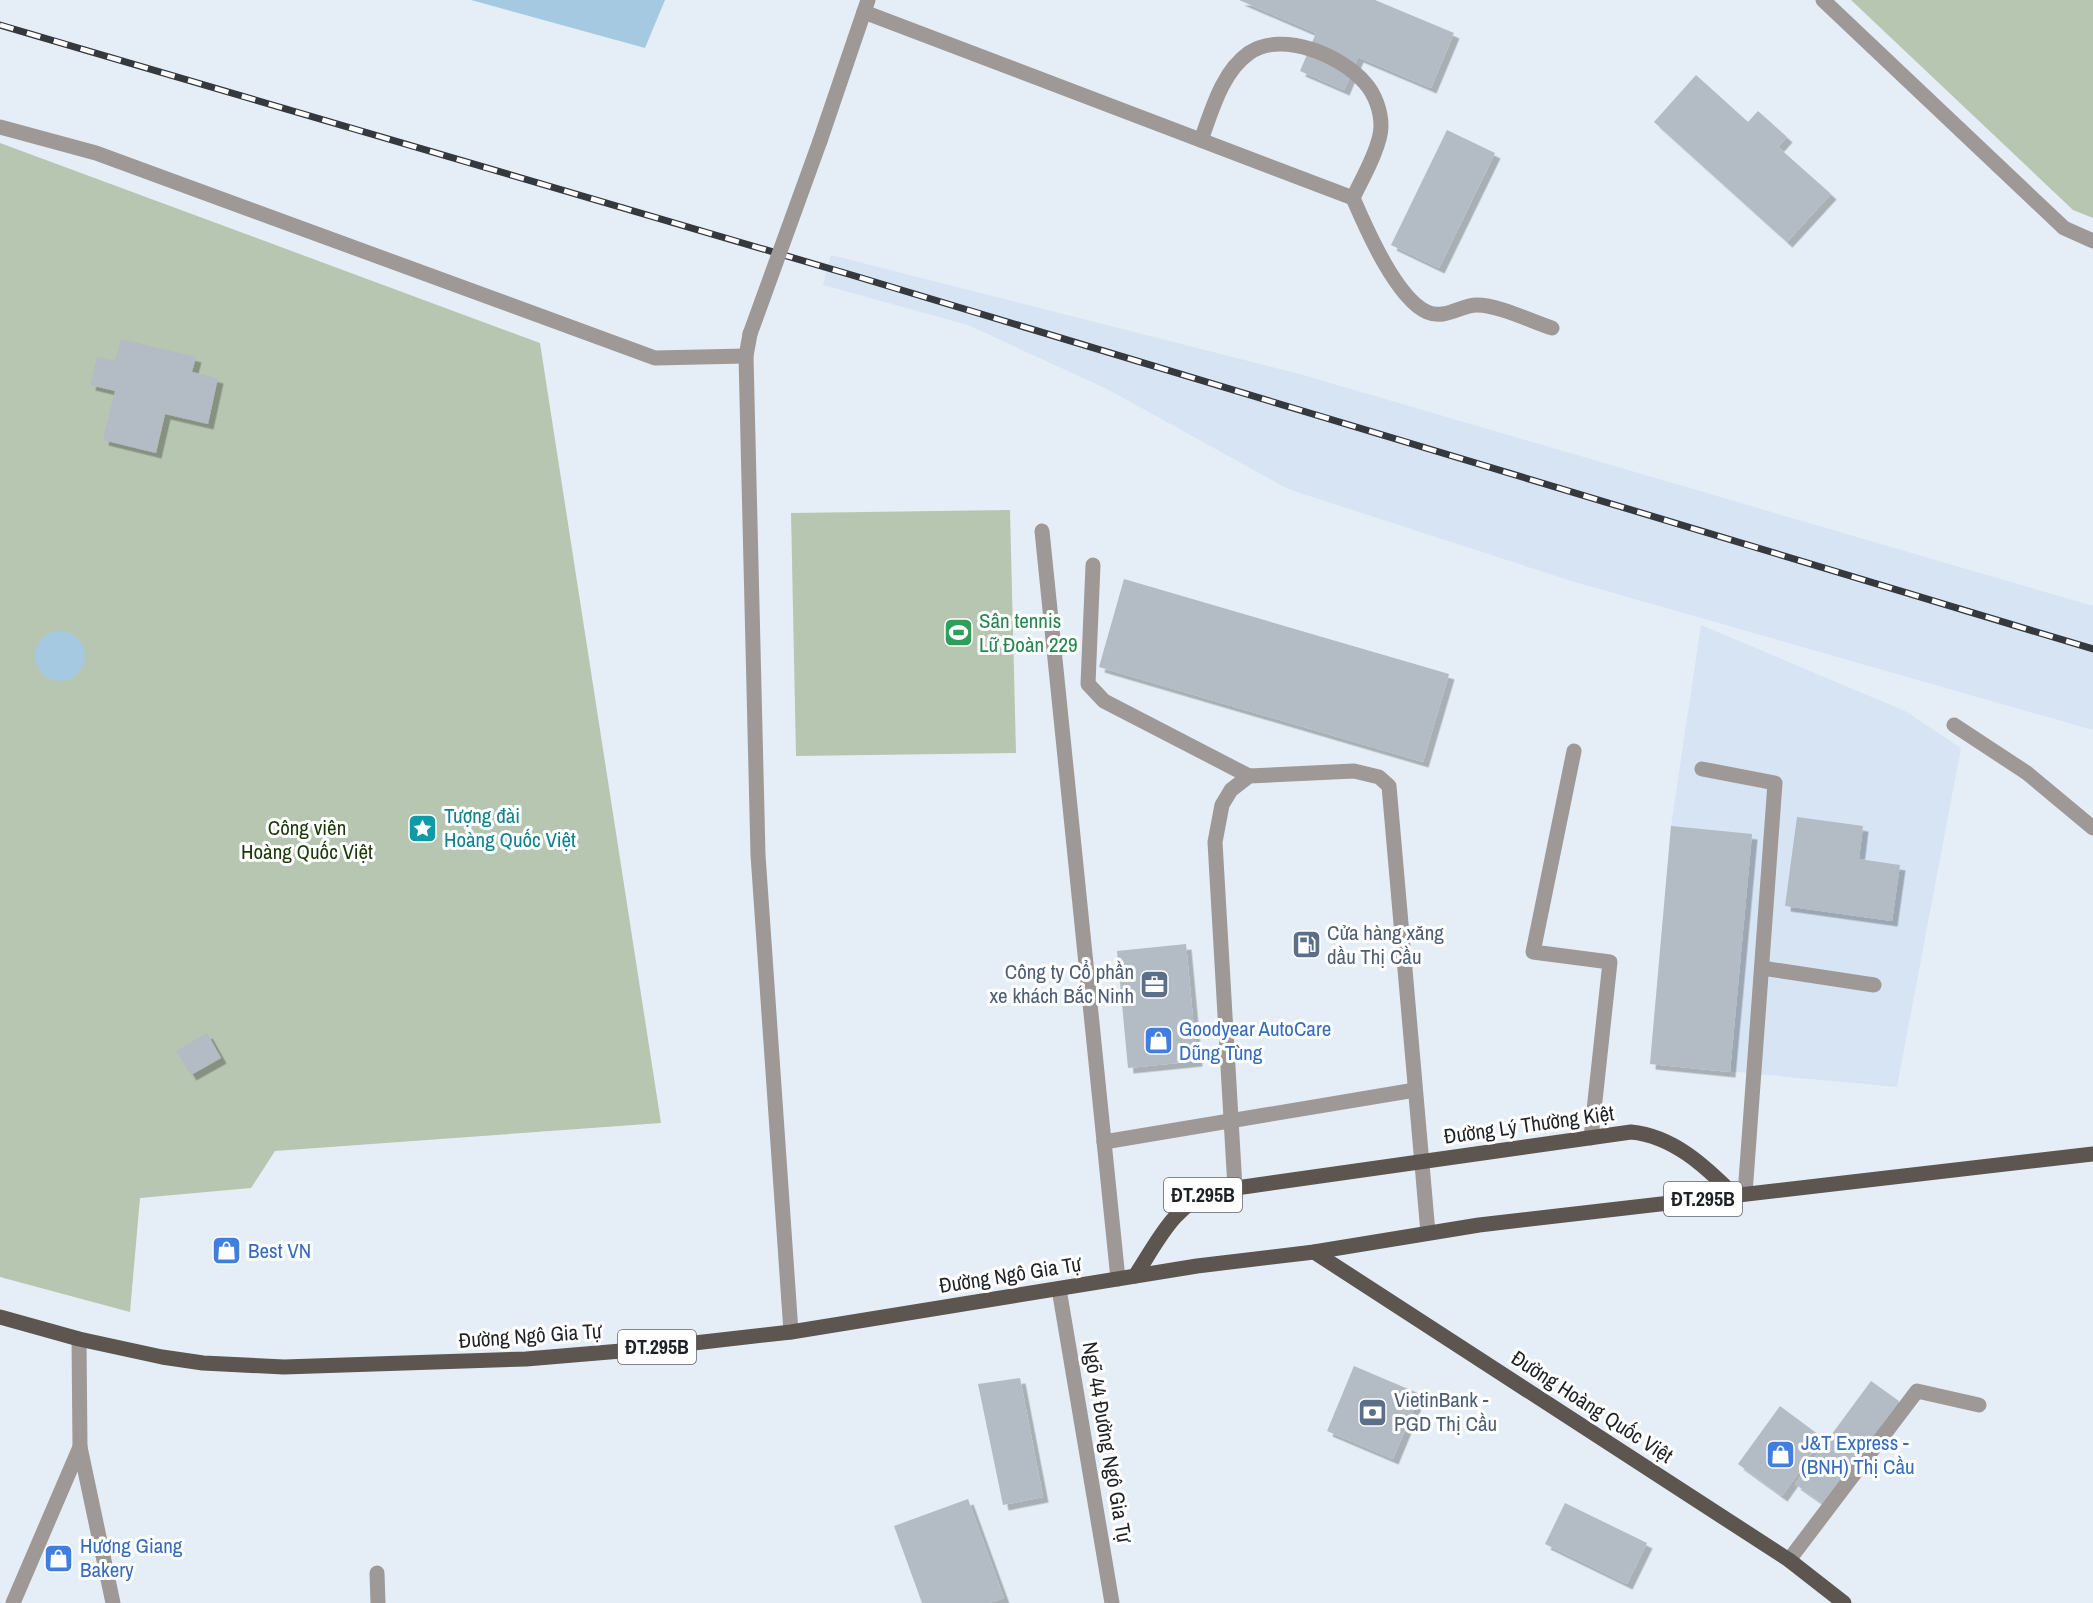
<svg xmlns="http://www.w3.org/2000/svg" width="2093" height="1603" viewBox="0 0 2093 1603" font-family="'Archivo Narrow',sans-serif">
  <defs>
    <filter id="shadow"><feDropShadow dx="5.5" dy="5.5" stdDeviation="0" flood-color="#0004"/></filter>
  </defs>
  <rect width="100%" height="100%" fill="#e5eef7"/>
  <g fill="#d6e4f4">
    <polygon points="831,255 1303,375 2093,606 2093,730 1568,580 1288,489 1109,390 968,325 823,285"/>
    <polygon points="1701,625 1905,711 1961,748 1897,1087 1650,1064 1671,826"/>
  </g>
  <g fill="#b7c6b0">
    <polygon points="1851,0 2093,0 2093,218 2073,210"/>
    <polygon points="0,143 540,343 661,1123 275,1151 251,1188 140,1198 130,1312 0,1277"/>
    <polygon points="1010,510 1016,753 796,756 791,513"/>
  </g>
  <g fill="#a4c9e1">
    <polygon points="471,0 665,0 645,48"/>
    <circle cx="60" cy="656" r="25"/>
  </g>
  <g fill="#b3bbc4" filter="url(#shadow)">
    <polygon points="1239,0 1375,0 1454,33 1431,88 1358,57 1344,90 1300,71 1316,33"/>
    <polygon points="1696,75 1748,122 1758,111 1787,137 1778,147 1831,194 1787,242 1654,122"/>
    <polygon points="1447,130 1495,153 1439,268 1391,245"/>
    <polygon points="121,339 196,357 192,372 218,378 208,424 165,414 156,453 103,440 115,391 90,385 97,357 115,361"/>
    <polygon points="1124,579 1449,674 1423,762 1099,667"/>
    <polygon points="1797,817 1863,826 1859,859 1900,865 1892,921 1785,906"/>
    <polygon points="1671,826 1752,834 1730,1072 1650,1064"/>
    <polygon points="1186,944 1197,1061 1128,1068 1117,951"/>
    <polygon points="207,1033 221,1058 191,1075 176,1051"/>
    <polygon points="1354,1366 1420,1394 1393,1459 1327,1431"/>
    <polygon points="1020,1378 1043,1497 1003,1505 978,1384"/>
    <polygon points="1871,1381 1899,1401 1825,1505 1795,1484"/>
    <polygon points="1780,1406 1823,1438 1782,1496 1738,1464"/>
    <polygon points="968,1499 1004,1598 989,1603 922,1603 894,1526"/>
    <polygon points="1565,1503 1647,1543 1627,1584 1545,1544"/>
  </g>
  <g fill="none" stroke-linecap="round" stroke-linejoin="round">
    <g stroke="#9e9996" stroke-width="15">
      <polyline points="1823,0 2064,228 2093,241"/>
      <path d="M864 12 1353 198C1366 228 1396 298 1427 312 1445 320 1460 305 1477 305 1498 305 1531 321 1552 328"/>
      <polyline points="0,127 96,153 655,358 746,356"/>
      <path d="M1201 140C1212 110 1222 72 1249 53 1283 30 1342 56 1365 83 1375 94 1381 111 1381 126 1381 146 1362 179 1353 198"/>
      <polyline points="820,141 868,0"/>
      <polyline points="750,334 746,356 758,855 791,1332"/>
      <polyline points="1042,531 1118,1279"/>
      <polyline points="1093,565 1088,684 1104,701 1249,776"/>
      <polyline points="1954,725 2027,773 2093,828"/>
      <polyline points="1574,751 1533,952 1610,962 1591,1138"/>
      <polyline points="1702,769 1775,783 1745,1194"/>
      <polyline points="1762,968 1874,985"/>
      <polyline points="1104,1142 1415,1090"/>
      <polyline points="1235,1188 1215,842 1222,805 1231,790 1249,776 1354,771 1379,777 1389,786 1428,1233"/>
      <polyline points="1059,1289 1112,1603"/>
      <polyline points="79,1339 80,1447 113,1603"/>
      <polyline points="1789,1560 1917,1391 1979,1405"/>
      <polyline points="377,1573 378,1603"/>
      <polyline points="13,1603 80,1447"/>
    </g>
    <g stroke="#5d5650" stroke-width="15">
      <polyline points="1314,1252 1789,1560 1844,1603"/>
      <path d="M1135 1276C1157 1243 1174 1203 1215 1191L1631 1132C1673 1136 1705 1166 1734 1195"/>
      <polyline points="0,1317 79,1339 162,1357 203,1363 284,1367 526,1359 633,1350 791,1332 1197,1266 1314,1252 1479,1225 2093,1154"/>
    </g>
    <defs>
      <polyline id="rail" points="0,25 855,276 2093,649"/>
    </defs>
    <use href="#rail" stroke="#35383d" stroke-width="7"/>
    <use href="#rail" stroke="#fff" stroke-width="4.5" stroke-dasharray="14" stroke-linecap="butt"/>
    <polyline stroke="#9e9996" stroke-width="15" points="750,334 820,141"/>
  </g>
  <defs>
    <symbol id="stadium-square" viewBox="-11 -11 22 22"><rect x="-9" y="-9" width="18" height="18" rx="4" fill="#2e9e5b" stroke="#fff"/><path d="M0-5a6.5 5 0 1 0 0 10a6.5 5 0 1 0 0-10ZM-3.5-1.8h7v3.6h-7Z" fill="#fff"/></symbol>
    <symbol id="sight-square" viewBox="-11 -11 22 22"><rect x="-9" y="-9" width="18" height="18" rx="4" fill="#0f9aa8" stroke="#fff"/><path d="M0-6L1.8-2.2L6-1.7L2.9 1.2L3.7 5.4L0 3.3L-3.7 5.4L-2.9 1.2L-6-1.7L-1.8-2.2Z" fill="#fff"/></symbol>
    <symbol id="fuel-square" viewBox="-11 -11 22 22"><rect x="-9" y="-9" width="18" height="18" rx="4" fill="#5c6f8a" stroke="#fff"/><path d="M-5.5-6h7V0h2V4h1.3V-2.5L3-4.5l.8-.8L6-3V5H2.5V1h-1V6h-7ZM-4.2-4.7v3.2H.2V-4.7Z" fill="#fff"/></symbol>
    <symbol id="office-square" viewBox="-11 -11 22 22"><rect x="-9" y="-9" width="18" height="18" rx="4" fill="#5c6f8a" stroke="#fff"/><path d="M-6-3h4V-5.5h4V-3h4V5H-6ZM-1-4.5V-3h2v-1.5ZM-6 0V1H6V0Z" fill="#fff"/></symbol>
    <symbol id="shop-square" viewBox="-11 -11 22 22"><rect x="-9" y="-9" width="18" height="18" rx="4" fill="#3f7fe0" stroke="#fff"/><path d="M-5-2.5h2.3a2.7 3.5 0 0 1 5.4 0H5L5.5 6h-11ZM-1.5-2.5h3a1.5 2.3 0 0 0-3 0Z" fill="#fff"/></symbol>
    <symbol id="bank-square" viewBox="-11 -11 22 22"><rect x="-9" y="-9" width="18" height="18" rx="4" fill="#5c6f8a" stroke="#fff"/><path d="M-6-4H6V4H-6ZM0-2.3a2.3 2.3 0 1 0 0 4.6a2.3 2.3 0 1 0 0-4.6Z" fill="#fff"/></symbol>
  </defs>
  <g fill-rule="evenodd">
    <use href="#stadium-square" x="942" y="616" width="33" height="33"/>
    <use href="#sight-square" x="406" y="812" width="33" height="33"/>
    <use href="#fuel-square" x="1290" y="928" width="33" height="33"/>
    <use href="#office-square" x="1138" y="968" width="33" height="33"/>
    <use href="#shop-square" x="1142" y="1024" width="33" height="33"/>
    <use href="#shop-square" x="210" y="1234" width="33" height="33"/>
    <use href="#bank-square" x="1356" y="1396" width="33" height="33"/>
    <use href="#shop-square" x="1764" y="1438" width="33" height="33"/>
    <use href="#shop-square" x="42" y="1542" width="33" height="33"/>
  </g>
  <g text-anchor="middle" stroke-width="6" stroke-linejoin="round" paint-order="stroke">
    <g fill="#fff" stroke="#626466" stroke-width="1.5">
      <rect x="1164" y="1178" width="78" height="34" rx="4.5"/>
      <rect x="1664" y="1182" width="78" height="34" rx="4.5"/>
      <rect x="618" y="1330" width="78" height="34" rx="4.5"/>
    </g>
    <g font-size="20" font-weight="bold" fill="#1e2125">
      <text x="1203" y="1202">ĐT.295B</text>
      <text x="1703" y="1206">ĐT.295B</text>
      <text x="657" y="1354">ĐT.295B</text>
    </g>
    <g font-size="21" fill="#27864d" stroke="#fff" text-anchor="start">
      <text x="979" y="628">Sân tennis<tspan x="979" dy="24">Lữ Đoàn 229</tspan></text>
    </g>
    <g font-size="21" fill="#0d838f" stroke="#fff" text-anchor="start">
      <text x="444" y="823">Tượng đài<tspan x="444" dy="24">Hoàng Quốc Việt</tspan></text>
    </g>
    <g font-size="21" fill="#1b3909" stroke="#fff">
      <text x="307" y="835">Công viên<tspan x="307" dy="24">Hoàng Quốc Việt</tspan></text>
    </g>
    <g font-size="21" fill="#4e5e75" stroke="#fff" text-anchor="start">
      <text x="1327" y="940">Cửa hàng xăng<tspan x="1327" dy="24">dầu Thị Cầu</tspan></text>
      <text x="1134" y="979" text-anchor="end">Công ty Cổ phần<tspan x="1134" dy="24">xe khách Bắc Ninh</tspan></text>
      <text x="1394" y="1407">VietinBank -<tspan x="1394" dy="24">PGD Thị Cầu</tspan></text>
    </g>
    <g font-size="21" fill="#366cbe" stroke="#fff" text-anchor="start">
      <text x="1179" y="1036">Goodyear AutoCare<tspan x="1179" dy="24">Dũng Tùng</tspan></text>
      <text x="248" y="1258">Best VN</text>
      <text x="1801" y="1450">J&amp;T Express -<tspan x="1801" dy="24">(BNH) Thị Cầu</tspan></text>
      <text x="80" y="1553">Hương Giang<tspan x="80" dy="24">Bakery</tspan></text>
    </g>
    <g font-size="21" fill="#1e2125" stroke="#fff">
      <text transform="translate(1529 1125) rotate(-8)" y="7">Đường Lý Thường Kiệt</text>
      <text transform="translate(1010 1275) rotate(-9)" y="7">Đường Ngô Gia Tự</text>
      <text transform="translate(530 1336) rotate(-4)" y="7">Đường Ngô Gia Tự</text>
      <text transform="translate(1592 1407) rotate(33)" y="7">Đường Hoàng Quốc Việt</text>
      <text transform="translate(1107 1442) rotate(80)" y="7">Ngõ 44 Đường Ngô Gia Tự</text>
    </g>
  </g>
</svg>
